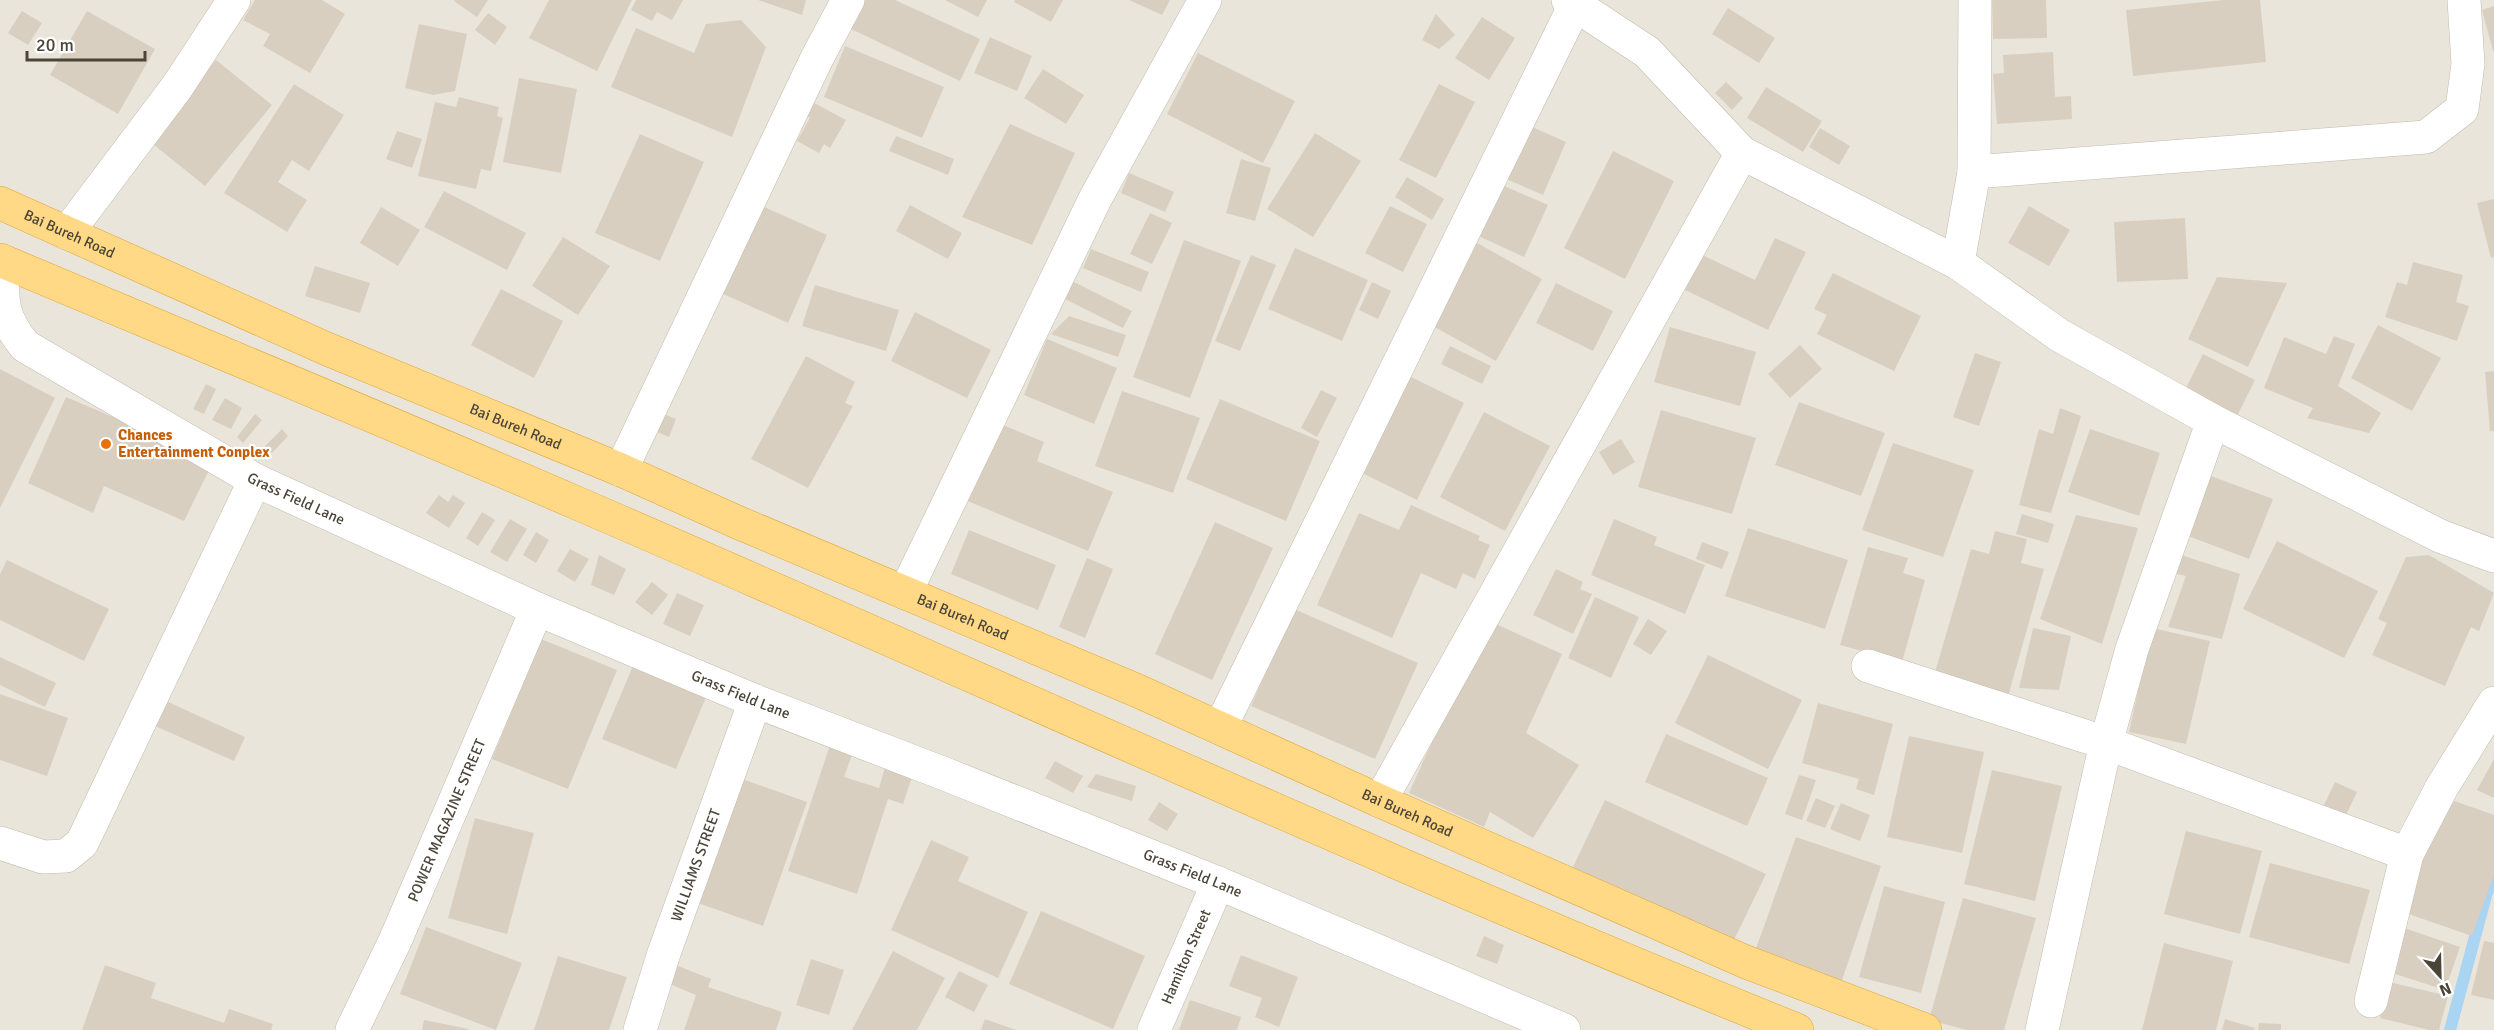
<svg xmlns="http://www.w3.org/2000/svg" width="2494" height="1030" viewBox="0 0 2494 1030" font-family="Signika,sans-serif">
  <rect width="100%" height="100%" fill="#f6f3ec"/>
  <rect fill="#eae5da" x="0" y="0" width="2494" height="1030"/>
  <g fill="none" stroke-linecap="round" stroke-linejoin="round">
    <polyline stroke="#a9d4f2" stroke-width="12" points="2450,1030 2487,892 2494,881"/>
  </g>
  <g fill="#d8cfc1">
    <polygon points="255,0 322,0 345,14 310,73 263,46 270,34 243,20"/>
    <polygon points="455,0 488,0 477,17 454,1"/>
    <polygon points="549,0 632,0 597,71 529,38"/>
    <polygon points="636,0 683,0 672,20 657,12 652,21 631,10"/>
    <polygon points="758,0 806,0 802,15"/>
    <polygon points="860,0 895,0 980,39 960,81 847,27"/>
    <polygon points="945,0 987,0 978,17"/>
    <polygon points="1015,0 1063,0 1051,22 1014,2"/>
    <polygon points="1129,0 1170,0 1162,15"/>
    <polygon points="1992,0 2046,0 2047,38 1993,39"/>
    <polygon points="2223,0 2260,0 2266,62 2133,76 2126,10"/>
    <polygon points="2494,6 2494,51 2493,51 2482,10"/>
    <polygon points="1728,8 1775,38 1759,63 1712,34"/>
    <polygon points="22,11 42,23 28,45 8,33"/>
    <polygon points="87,11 155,49 118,114 50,75"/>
    <polygon points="488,13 507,27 495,45 475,30"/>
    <polygon points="1436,14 1455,35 1439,49 1422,40"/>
    <polygon points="1482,17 1515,38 1489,80 1455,58"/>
    <polygon points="741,20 766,47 732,137 611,87 636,28 694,53 706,24"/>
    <polygon points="419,24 467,34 455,91 433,95 405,88"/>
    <polygon points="990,37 1032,56 1017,91 974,73"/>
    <polygon points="845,46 944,87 922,138 824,97"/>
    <polygon points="2053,52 2055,97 2071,96 2072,119 1997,124 1993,74 2004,73 2003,55"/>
    <polygon points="1198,53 1295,101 1263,163 1167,114"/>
    <polygon points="216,60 272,105 205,186 149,141"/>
    <polygon points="1043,69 1084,95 1066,124 1024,98"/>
    <polygon points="519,78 577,89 561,173 503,162"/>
    <polygon points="1726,82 1743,98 1732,110 1715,93"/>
    <polygon points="294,84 344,115 309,171 292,160 278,182 307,200 287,232 224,193"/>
    <polygon points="1439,84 1475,102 1436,178 1399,160"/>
    <polygon points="1766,87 1822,121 1803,152 1747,118"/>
    <polygon points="459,97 499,107 497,116 503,118 491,171 481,169 476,189 418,176 435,102 456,107"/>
    <polygon points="807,99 846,120 830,148 824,144 819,153 797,141 810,118 799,112"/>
    <polygon points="1521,122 1566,142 1543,195 1497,175"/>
    <polygon points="1010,124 1075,153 1032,245 962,217"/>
    <polygon points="1820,128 1850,146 1839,165 1809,147"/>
    <polygon points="397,131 422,139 412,168 386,159"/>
    <polygon points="1315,133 1361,161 1313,237 1267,209"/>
    <polygon points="640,134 704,162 660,261 595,233"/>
    <polygon points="896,136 954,159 948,175 889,151"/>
    <polygon points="1613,151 1674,181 1625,279 1564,248"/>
    <polygon points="1241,159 1271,168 1255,221 1226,213"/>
    <polygon points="1129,173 1174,192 1165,212 1121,193"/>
    <polygon points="1407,177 1444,199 1432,220 1395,197"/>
    <polygon points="1495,182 1548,205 1524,257 1472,233"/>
    <polygon points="444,191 526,233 507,270 424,227"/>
    <polygon points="2494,199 2494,257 2491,258 2477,203"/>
    <polygon points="760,205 827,235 788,323 721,293"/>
    <polygon points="910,205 962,233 948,259 896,231"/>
    <polygon points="1390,206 1427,224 1403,272 1365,253"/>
    <polygon points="2029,206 2070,230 2049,266 2008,243"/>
    <polygon points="381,207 420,230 398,266 360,243"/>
    <polygon points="1150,213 1172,223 1152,264 1130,254"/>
    <polygon points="2185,218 2188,279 2117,282 2114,222"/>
    <polygon points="563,237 610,266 578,315 532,286"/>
    <polygon points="1775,238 1806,252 1768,330 1681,288 1698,253 1755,280"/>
    <polygon points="1184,240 1241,261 1190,398 1133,377"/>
    <polygon points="1477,243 1542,279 1496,361 1431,325"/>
    <polygon points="1295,248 1368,280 1342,341 1268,309"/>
    <polygon points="1091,249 1149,272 1141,292 1083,268"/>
    <polygon points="1251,255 1276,265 1240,351 1215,341"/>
    <polygon points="2413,262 2463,275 2456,302 2469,306 2457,341 2385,317 2397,282 2407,285"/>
    <polygon points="315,266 370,283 360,313 305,296"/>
    <polygon points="1833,273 1921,316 1894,371 1817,334 1827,315 1814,309"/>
    <polygon points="2217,277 2287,283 2248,367 2188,339"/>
    <polygon points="1070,280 1132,311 1123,328 1061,297"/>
    <polygon points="1372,282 1391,291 1378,319 1359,310"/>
    <polygon points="1556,283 1613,311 1593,351 1536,323"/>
    <polygon points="815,285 899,310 886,351 802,326"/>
    <polygon points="501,289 563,321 534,378 471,345"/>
    <polygon points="915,312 991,350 967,398 891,361"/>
    <polygon points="1069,316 1126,335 1118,357 1051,334"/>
    <polygon points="2378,325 2441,358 2412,411 2351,378"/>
    <polygon points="1670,327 1756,352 1740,406 1654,382"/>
    <polygon points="2334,336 2355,344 2338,386 2381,413 2369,433 2307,418 2313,408 2264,388 2284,337 2326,354"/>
    <polygon points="1047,339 1117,368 1094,424 1024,395"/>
    <polygon points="1800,345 1822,369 1790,398 1768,374"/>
    <polygon points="1450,346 1491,366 1482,384 1441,364"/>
    <polygon points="1975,353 2001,362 1979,426 1953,417"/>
    <polygon points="2203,354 2255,380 2233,424 2181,398"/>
    <polygon points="806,356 855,382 845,403 853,406 808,488 751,459"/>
    <polygon points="0,369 55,398 0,508"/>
    <polygon points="2494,371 2494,431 2490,431 2485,372"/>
    <polygon points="1407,375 1464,403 1417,500 1360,472"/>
    <polygon points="206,384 216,389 204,414 193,409"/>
    <polygon points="1321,390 1337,398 1317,437 1301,428"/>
    <polygon points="1122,391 1200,418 1173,493 1095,466"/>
    <polygon points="66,397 214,460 184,521 104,486 93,513 28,483"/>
    <polygon points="225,398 242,408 231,429 212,420"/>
    <polygon points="1220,399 1320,441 1286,521 1186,479"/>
    <polygon points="1799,402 1885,433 1861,496 1775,465"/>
    <polygon points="2060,408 2081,416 2051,513 2019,505 2039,429 2053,434"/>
    <polygon points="1661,410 1756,438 1732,514 1638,487"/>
    <polygon points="1484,412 1550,446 1505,531 1440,497"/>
    <polygon points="255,414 262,420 243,443 237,437"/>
    <polygon points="664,414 676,419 669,437 657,432"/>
    <polygon points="998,423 1044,442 1037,461 1113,492 1088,551 965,500"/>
    <polygon points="282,429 288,436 272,453 265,446"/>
    <polygon points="2090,429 2160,453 2139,516 2068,492"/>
    <polygon points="1621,439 1635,462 1613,475 1599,452"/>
    <polygon points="1893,443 1974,470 1943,557 1862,530"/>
    <polygon points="2211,476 2273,499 2249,559 2188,536"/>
    <polygon points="439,495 448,502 453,495 465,503 449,528 426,513"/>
    <polygon points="1411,505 1480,536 1478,540 1490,545 1475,579 1463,573 1456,589 1421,573 1392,638 1317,605 1359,513 1399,530"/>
    <polygon points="482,512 495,520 478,546 466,538"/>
    <polygon points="2022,514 2054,524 2048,543 2016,534"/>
    <polygon points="2076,515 2138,528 2102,644 2040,619"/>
    <polygon points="510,519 527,529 507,562 490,552"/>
    <polygon points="1614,519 1657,537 1654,545 1705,565 1685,614 1591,575"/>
    <polygon points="1215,522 1273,548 1212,680 1155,654"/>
    <polygon points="1748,528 1848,560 1825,629 1725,596"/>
    <polygon points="969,530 1056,565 1038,610 951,574"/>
    <polygon points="1995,531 2027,539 2021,563 2044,569 2007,700 1933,679 1971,549 1989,554"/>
    <polygon points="536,532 549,540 536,563 523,555"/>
    <polygon points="2277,541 2378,591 2344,658 2243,609"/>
    <polygon points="1702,542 1729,552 1722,569 1696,559"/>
    <polygon points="1868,547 1908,558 1903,573 1925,580 1902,662 1840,645"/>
    <polygon points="570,549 589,559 575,582 557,571"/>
    <polygon points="599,555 626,569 614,595 591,585"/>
    <polygon points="2181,555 2240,574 2222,639 2168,627 2186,576 2173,573"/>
    <polygon points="2429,555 2494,593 2479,631 2471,627 2445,686 2372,655 2387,623 2378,619 2406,557"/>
    <polygon points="1087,558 1113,569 1085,638 1059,627"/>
    <polygon points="7,560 109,609 84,661 0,620 0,574"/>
    <polygon points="1556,569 1583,582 1580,589 1592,594 1573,634 1533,615"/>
    <polygon points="652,582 668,595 652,615 635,602"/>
    <polygon points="677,593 704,605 690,636 663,624"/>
    <polygon points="1595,597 1639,617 1611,678 1568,658"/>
    <polygon points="1294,609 1418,663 1375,759 1251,706"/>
    <polygon points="1648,619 1667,631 1651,655 1633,644"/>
    <polygon points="1487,620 1562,654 1526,733 1579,765 1533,838 1490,812 1484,827 1409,793"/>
    <polygon points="2033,628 2071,636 2059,690 2019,688"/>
    <polygon points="2152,628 2210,641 2186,744 2129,732"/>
    <polygon points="541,639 617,670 568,789 492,759"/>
    <polygon points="1708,655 1802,700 1768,769 1675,723"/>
    <polygon points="0,657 56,683 45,707 0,685"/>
    <polygon points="635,661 709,690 676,769 602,739"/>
    <polygon points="0,694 68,718 47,776 0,760"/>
    <polygon points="166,701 245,737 234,761 155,726"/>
    <polygon points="1818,703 1893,724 1874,795 1856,789 1859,779 1802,763"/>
    <polygon points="1666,734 1768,778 1747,826 1645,782"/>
    <polygon points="1909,736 1984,752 1962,853 1887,837"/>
    <polygon points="830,745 853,752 844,777 879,788 885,768 912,777 903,804 888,799 857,894 788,871"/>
    <polygon points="2494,759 2494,798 2477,790"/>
    <polygon points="1055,761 1083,776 1073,793 1045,778"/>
    <polygon points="1992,770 2062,786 2035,901 1964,884"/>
    <polygon points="1096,774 1136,786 1132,801 1087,787"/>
    <polygon points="1799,775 1816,780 1802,820 1785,814"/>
    <polygon points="742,779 807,802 763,926 698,903"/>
    <polygon points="2335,782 2357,792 2346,815 2324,805"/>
    <polygon points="1816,798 1835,806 1825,828 1806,821"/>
    <polygon points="2446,798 2494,815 2494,875 2472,936 2397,910"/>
    <polygon points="1605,800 1766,874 1732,944 1572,869"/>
    <polygon points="1159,802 1178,814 1167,831 1148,820"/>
    <polygon points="1841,803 1870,815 1860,841 1830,829"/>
    <polygon points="475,818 534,833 507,934 448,918"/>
    <polygon points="2186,831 2262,851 2240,934 2164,914"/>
    <polygon points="1796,837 1881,866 1841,983 1754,954"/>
    <polygon points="931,840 969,857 958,881 1028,912 998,978 891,930"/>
    <polygon points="2270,863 2370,890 2349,964 2249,937"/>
    <polygon points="1884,886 1945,902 1921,993 1859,977"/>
    <polygon points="1963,898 2036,918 2004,1030 1967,1030 1929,1020"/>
    <polygon points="1041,911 1145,956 1113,1029 1009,984"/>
    <polygon points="426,927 522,963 496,1030 400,994"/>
    <polygon points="2404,928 2460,947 2445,990 2389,972"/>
    <polygon points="1484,936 1504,945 1497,964 1476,956"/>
    <polygon points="2484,941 2494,943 2494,1000 2471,995"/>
    <polygon points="2164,943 2233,961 2216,1030 2142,1030"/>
    <polygon points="893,951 945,978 917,1030 852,1030"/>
    <polygon points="1241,955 1298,977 1279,1027 1255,1017 1262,998 1229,986"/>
    <polygon points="558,956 627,977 609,1030 534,1030"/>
    <polygon points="811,959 844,970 829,1015 796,1005"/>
    <polygon points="673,964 711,979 708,987 782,1012 776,1030 684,1030 696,995 665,982"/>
    <polygon points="105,965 156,983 151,998 224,1023 229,1009 273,1024 271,1030 82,1030"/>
    <polygon points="959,971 988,985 974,1012 945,997"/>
    <polygon points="2389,982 2448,996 2439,1030 2429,1030 2380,1018"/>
    <polygon points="1190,1000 1241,1017 1237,1030 1179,1030"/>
    <polygon points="985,1019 1016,1030 981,1030"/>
    <polygon points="2225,1019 2255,1028 2254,1030 2222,1030"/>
    <polygon points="424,1020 469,1029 469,1030 422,1030"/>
    <polygon points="2259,1023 2281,1024 2281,1030 2258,1030"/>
  </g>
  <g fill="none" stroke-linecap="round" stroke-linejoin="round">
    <defs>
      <g id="minor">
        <polyline points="1568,0 1647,52 1742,153 1958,263 2059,335 2213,421 2440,536 2494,556"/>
        <polyline points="1974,172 2426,137 2462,109 2468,64 2464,0"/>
        <polyline points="67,233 177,87 234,0"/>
        <path id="s1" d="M3 261C2 301 0 315 25 346L255 480 537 609 755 701 945 774 1218 883 1564 1030"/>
        <polyline points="1958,263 1974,172 1975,0"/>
        <polyline points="621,470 817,58 848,0"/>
        <polyline points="905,593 1095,199 1205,0"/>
        <polyline points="1868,666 2106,743 2407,854"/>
        <polyline points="1220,728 1575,5"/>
        <polyline points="1380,801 1742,153"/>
        <polyline points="0,843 43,857 66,856 82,843 255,480"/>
        <polyline points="2371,1001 2407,854 2442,787 2494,703"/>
        <path id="s2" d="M352 1030 395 941 537 609"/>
        <path id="s3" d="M640 1030 664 953 755 701"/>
        <path id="s4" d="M1154 1030 1218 883"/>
        <polyline points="2042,1030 2106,743 2132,649 2213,421"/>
      </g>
      <g id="trunk">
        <path id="s5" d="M0 203 327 349 621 470 737 522 1138 691 1380 801 1746 962 1925 1030"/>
        <path d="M0 260C193 341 387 421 579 504 985 679 1387 865 1797 1030"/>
      </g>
    </defs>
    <use href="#minor" stroke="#c2bbae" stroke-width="34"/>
    <use href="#trunk" stroke="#e0a43c" stroke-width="34"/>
    <use href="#minor" stroke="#fff" stroke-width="33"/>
    <use href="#trunk" stroke="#ffd985" stroke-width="33"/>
  </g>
  <circle fill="#e8710a" stroke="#fff" stroke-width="2" cx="106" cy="444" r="6"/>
  <g text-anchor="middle" stroke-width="4.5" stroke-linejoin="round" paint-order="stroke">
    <g font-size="15" fill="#4b4439" stroke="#fff">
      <text dy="5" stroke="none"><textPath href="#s5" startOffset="76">Bai Bureh Road</textPath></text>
      <text dy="5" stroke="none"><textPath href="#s5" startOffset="562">Bai Bureh Road</textPath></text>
      <text dy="5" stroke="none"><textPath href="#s1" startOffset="402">Grass Field Lane</textPath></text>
      <text dy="5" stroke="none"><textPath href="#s5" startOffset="1048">Bai Bureh Road</textPath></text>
      <text dy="5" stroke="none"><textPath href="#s1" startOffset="888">Grass Field Lane</textPath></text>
      <text dy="5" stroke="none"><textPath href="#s5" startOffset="1534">Bai Bureh Road</textPath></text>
      <text dy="5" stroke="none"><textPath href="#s2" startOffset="230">POWER MAGAZINE STREET</textPath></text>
      <text dy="5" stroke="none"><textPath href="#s3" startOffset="174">WILLIAMS STREET</textPath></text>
      <text dy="5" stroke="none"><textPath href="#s1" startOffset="1374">Grass Field Lane</textPath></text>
      <text dy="5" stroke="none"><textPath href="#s4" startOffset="80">Hamilton Street</textPath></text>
    </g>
    <g font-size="15" font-weight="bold" fill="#c56008" stroke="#fff" text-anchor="start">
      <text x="118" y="440">Chances<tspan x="118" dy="17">Entertainment Conplex</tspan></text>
    </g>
  </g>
  <g transform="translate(2440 976) rotate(158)" stroke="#ffffff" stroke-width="4.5" paint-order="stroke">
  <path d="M0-4.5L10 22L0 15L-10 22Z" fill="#4b4439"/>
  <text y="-9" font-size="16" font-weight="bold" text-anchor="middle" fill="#4b4439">N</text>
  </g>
  <path d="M27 51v9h118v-9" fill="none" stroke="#4b4439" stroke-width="3"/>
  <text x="36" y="51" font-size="18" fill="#4b4439" stroke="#ffffff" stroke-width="4.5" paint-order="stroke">20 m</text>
</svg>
